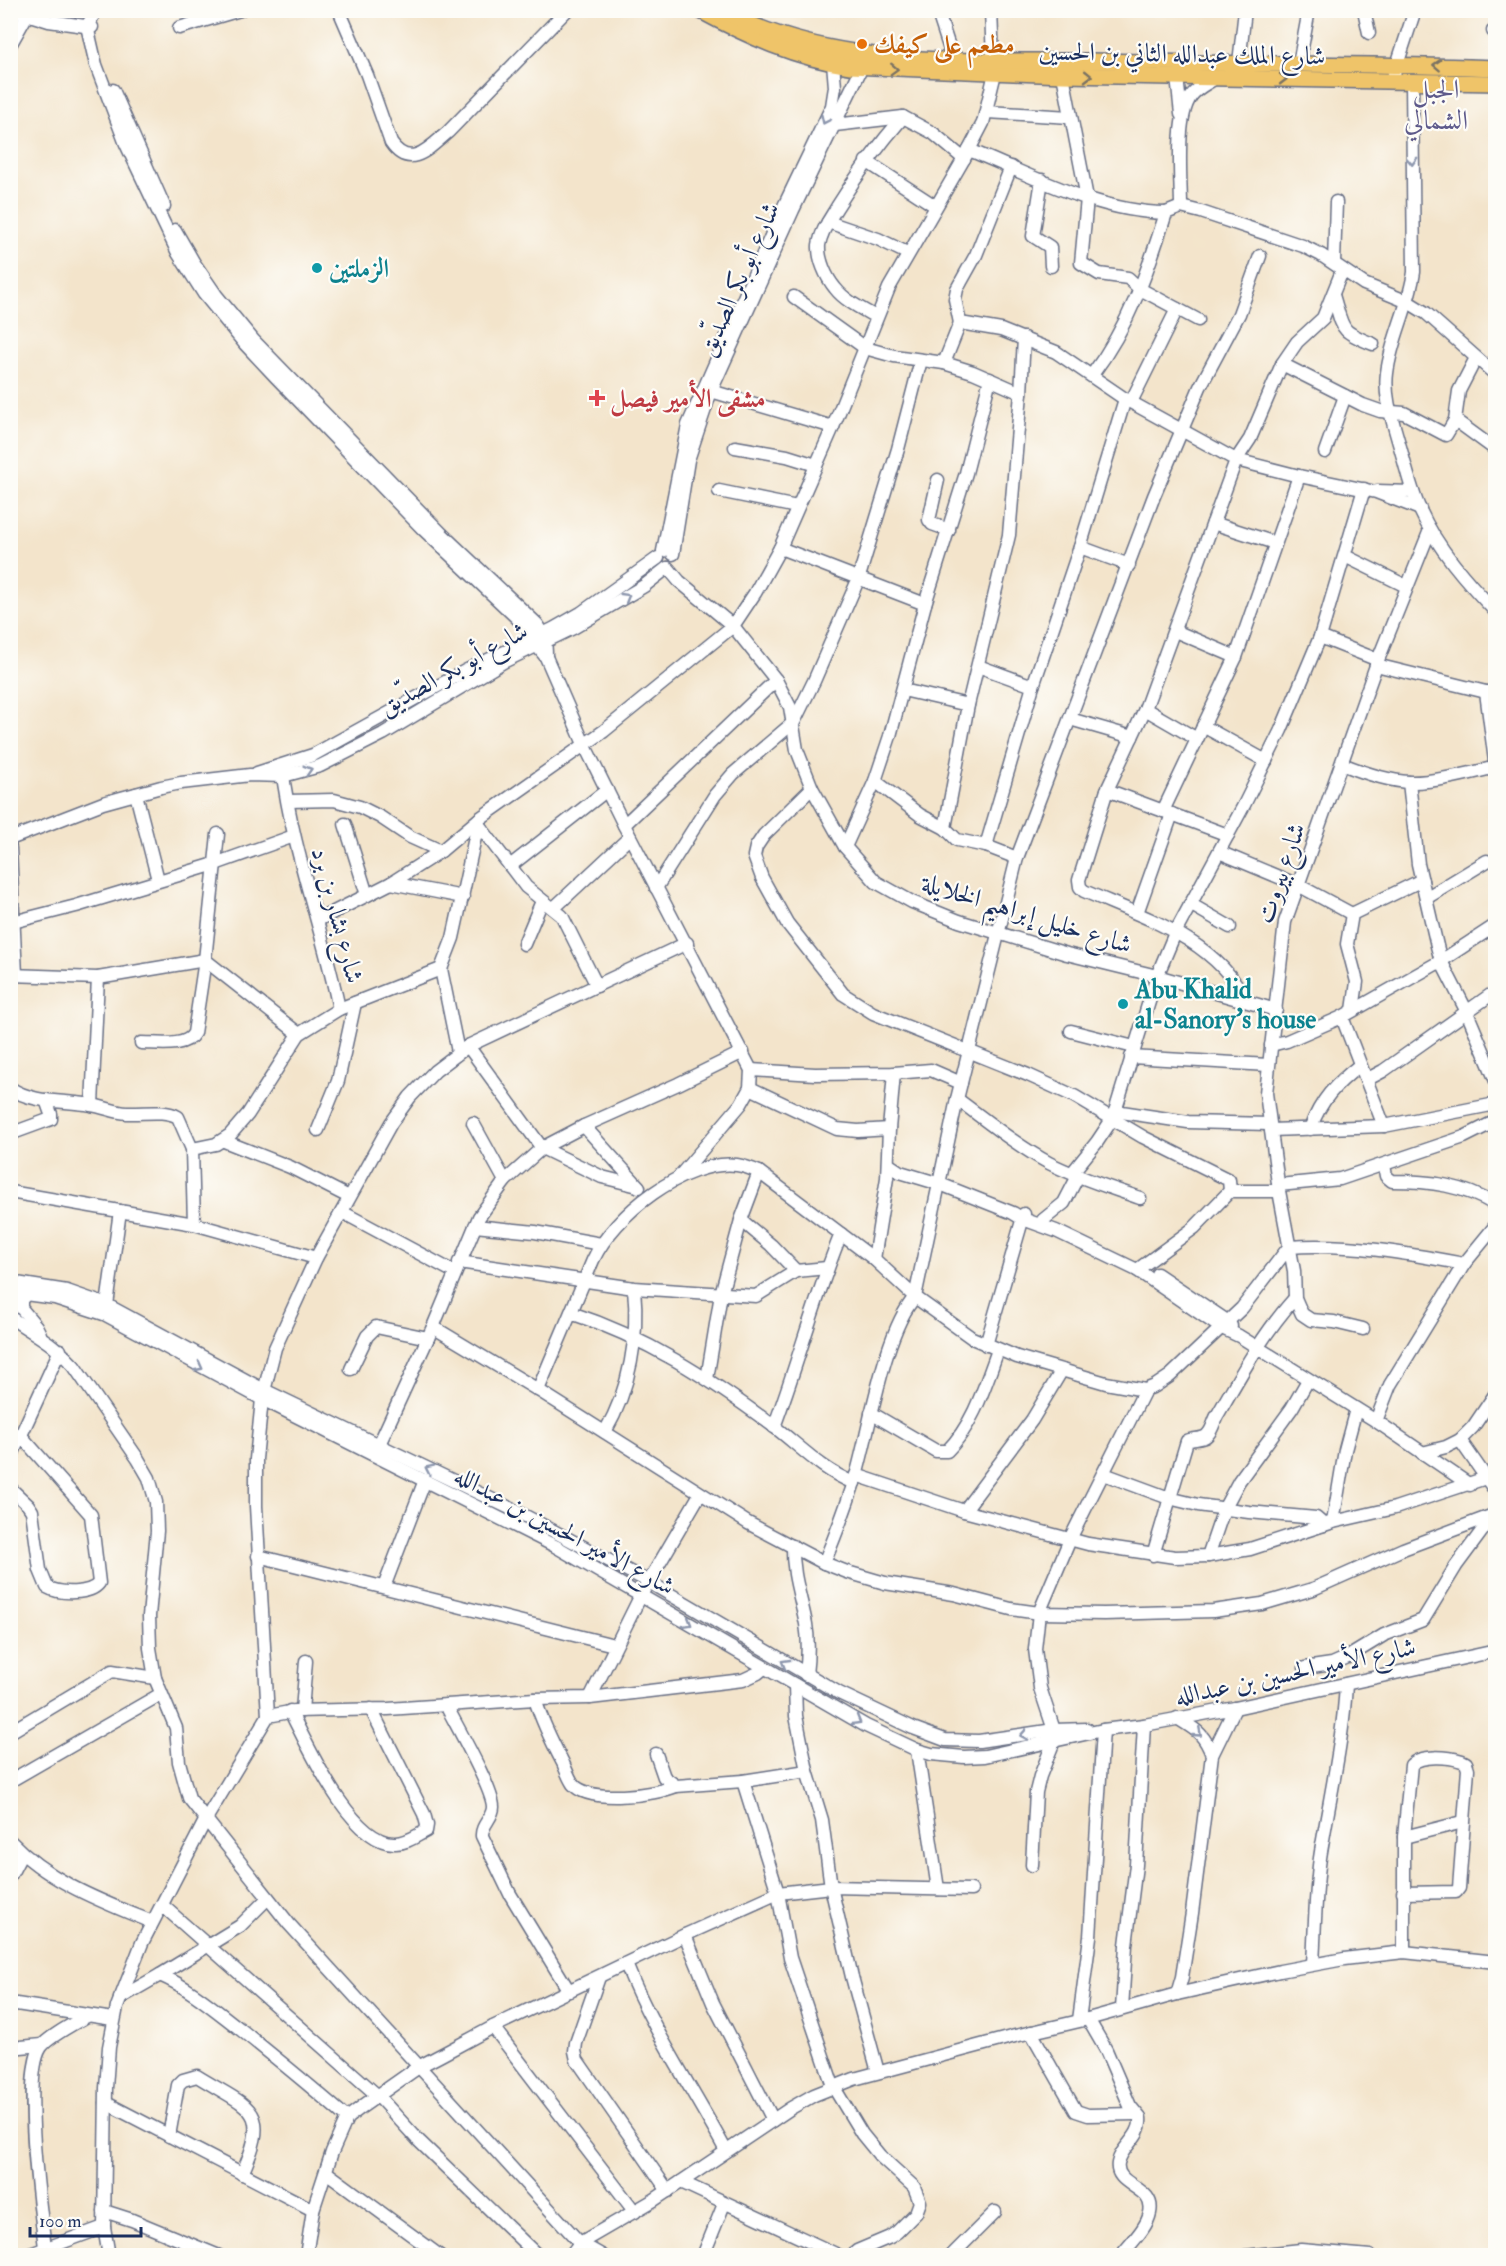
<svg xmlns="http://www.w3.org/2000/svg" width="1506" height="2266" viewBox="0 0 1506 2266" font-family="'IM FELL Double Pica',Amiri,serif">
  <rect width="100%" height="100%" fill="#fdfcf7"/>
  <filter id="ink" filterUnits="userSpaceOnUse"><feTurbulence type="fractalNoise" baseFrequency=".0167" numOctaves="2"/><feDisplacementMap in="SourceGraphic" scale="12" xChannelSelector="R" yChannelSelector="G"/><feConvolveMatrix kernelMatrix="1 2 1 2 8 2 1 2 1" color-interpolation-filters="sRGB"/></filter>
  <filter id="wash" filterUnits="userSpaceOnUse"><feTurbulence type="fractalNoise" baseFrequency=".008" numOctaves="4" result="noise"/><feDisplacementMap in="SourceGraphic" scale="24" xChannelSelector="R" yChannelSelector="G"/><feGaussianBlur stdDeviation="1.35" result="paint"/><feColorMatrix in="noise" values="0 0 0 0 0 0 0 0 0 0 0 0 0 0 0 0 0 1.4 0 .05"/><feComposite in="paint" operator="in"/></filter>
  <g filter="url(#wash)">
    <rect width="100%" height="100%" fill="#f3e4cb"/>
  </g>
  <g filter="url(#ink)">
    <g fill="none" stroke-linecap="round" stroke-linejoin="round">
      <defs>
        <g id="minor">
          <polyline points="14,10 49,21 92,27"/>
          <path d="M339 10 367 75 391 143C410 171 430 147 448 132L567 10"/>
          <polyline points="937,10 953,59"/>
          <polyline points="991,10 993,60"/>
          <polyline points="1364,10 1369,33"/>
          <polyline points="96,11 87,26 96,65 126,144 178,253 204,294 245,344 276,377 424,530 517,618 534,637 537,646 546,657 584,744 624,825 751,1070 750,1088 741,1104 678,1178"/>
          <polyline points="179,28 240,10"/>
          <polyline points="1493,31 1496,29"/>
          <polyline points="10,45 27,15"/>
          <polyline points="1239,63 1245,10"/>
          <polyline points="1299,64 1309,10"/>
          <polyline points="1063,75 1087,198 1081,263 1099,274 1128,278 1140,289 1198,320"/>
          <polyline points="1177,77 1181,114"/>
          <polyline points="1392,80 1415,10"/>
          <path d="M1412 81 1414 272C1409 307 1391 339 1387 373 1384 395 1392 419 1398 440 1405 463 1410 488 1420 510 1437 548 1467 582 1496 612"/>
          <polyline points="113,90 164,206"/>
          <polyline points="987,112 1070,117"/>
          <polyline points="835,125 903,117 933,133 964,159"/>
          <path d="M969 150C1031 175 1097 212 1166 213"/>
          <polyline points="866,161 935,206"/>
          <polyline points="1042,180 1033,236 1050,247 1051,266"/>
          <path d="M1181 207C1181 179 1175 118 1191 96 1197 88 1206 84 1214 79"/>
          <polyline points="828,222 878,239 907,253"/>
          <path d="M175 230 194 263 216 295 254 341 442 534 537 624C545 635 546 643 546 657"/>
          <polyline points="1334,263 1336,202"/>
          <path d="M1333 295C1344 330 1338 330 1373 344"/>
          <polyline points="794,297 865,348 894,356 944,363 973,372 1021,393"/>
          <path d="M876 317C862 309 845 301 835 288 826 277 818 259 819 245 821 231 830 219 837 207 858 173 877 147 903 117"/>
          <polyline points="960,323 955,299 957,289 976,255 1011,167"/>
          <polyline points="944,363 960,323 1001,330 1056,352 1125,399 1236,460 1299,476 1376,492 1420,509"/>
          <polyline points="1282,364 1363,405 1380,411 1404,413 1446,435 1455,420 1459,391 1476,358"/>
          <path d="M1092 375C1130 324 1147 273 1166 213L1181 207 1201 212 1303 246 1321 255 1364 284 1408 302 1426 313 1496 375"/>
          <polyline points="711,391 833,427"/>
          <polyline points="1131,402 1177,309"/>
          <polyline points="1455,420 1496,450"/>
          <polyline points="735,447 787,456 816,465"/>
          <polyline points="1325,452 1345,396"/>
          <polyline points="938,480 929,520 932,524 949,530"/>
          <polyline points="719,491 797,507"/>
          <polyline points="1377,491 1413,492"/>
          <polyline points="1213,523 1275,543"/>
          <polyline points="1080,547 1129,565"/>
          <polyline points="780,548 925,604 966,473 990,379"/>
          <polyline points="663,551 688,425 785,204 832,106 835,87 833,63"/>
          <polyline points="673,554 688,460 711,391 793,210 862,67"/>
          <polyline points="1345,556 1406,586"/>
          <polyline points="668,568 679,581 733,626 776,680 790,707 797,750 812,788 845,847 876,882 912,902 959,921 1067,954 1157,976 1276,1010"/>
          <polyline points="1175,631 1236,657"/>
          <polyline points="1320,637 1378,660"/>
          <polyline points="1376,665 1486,692 1496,692"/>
          <polyline points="978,666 1033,686"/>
          <polyline points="903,690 968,705"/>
          <polyline points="1486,692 1496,769"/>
          <polyline points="1145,709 1197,739"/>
          <polyline points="1070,719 1132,737"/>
          <polyline points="1203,726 1266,761"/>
          <path d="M1342 764C1362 772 1387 781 1409 782 1432 783 1472 773 1496 767"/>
          <path d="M282 768C292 850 323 929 339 1009"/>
          <polyline points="257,773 313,755 465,671 553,629 581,613 658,558"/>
          <polyline points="875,781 920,815 945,828"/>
          <polyline points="1409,782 1418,864 1437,946 1441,961 1466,1010 1496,1081"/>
          <polyline points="812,788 764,835 756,847 754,856 762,878 787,923 843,994 873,1013 1028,1075 1074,1096 1143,1137 1229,1180 1230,1191"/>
          <polyline points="1107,790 1228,835"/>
          <polyline points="136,794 158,880"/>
          <polyline points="288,801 334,800 360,807 380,817 410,837 441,851"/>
          <polyline points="1163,811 1236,657 1299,476"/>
          <polyline points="345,824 367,895"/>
          <polyline points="478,824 526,887 562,916 597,986"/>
          <polyline points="624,825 776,680"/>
          <polyline points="10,839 103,803 161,787 181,783 250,775 283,776 320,766 383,734 503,662 573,628 644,586 667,568"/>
          <polyline points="986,846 1033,686 1080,547 1125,399"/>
          <polyline points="845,847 875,781 890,736 925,604"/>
          <polyline points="10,848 16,975"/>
          <polyline points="1219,852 1298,885 1352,914"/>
          <polyline points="1017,858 986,846 957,840 945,828 968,705 1009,535 1021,393 1024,338"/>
          <polyline points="510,866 607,790"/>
          <polyline points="391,883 463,897"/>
          <polyline points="656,888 715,795 733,774 794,722 814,681 858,580 898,449 921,360"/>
          <polyline points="1426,898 1487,861"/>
          <polyline points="1190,904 1230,927"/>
          <polyline points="554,908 630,837"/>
          <polyline points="1137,913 1172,814"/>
          <polyline points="318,920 391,883 441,851 479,819 604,731 733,626 755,593 780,548 833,427 889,288 969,150 983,123 995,73"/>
          <polyline points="13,922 76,906 215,864 294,836"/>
          <polyline points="524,944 542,901"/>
          <polyline points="441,969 458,1052"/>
          <polyline points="10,975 98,978 205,960 299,1034"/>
          <path d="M1246 1001C1216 939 1143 917 1084 891L1080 887 1079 880 1107 790 1145 709 1236 460 1250 439 1282 364 1297 342 1323 318 1342 271"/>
          <polyline points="1353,1010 1357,982 1347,944 1352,914 1422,880"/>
          <polyline points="1071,1031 1134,1047"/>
          <path d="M141 1043C157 1043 186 1048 194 1033L205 960 218 834"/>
          <polyline points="1271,1045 1287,1041 1342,1017"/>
          <polyline points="468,1046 542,1148 602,1177 638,1186"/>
          <polyline points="1131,1057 1268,1065"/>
          <polyline points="751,1070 815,1074 894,1073 931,1070 961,1083"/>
          <polyline points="1366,1080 1383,1071 1496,991"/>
          <path d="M10 1088C33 1104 66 1100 91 1105 104 1107 115 1112 127 1113 143 1114 164 1109 178 1117L192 1149 194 1224"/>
          <polyline points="750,1088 837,1129 858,1131 889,1129"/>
          <path d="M957 1099C987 1121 1016 1145 1049 1163 1078 1178 1109 1187 1140 1198"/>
          <polyline points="92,1105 98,978"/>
          <polyline points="1115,1111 1188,1122 1269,1124"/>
          <polyline points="473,1123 505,1181"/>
          <polyline points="584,1126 639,1187"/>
          <polyline points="1384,1126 1342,1017 1441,961 1496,925"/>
          <path d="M1310 1129C1321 1099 1336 1084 1360 1065"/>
          <polyline points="318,1130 338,1081 355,1003"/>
          <polyline points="1271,1130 1384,1126 1496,1104"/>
          <polyline points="10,1134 51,1119 51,1114 46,1100"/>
          <polyline points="224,1141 290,1167 349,1197"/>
          <polyline points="192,1149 216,1144 230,1135 248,1114 299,1034 339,1009 441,969 453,938 479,819"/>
          <polyline points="888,1164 900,1172 940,1184 1013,1213 1023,1219 1056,1231 1137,1270 1220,1327 1239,1336 1376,1421 1470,1485"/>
          <path d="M1384 1165 1386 1176 1392 1181C1430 1181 1463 1185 1496 1205"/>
          <polyline points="1072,1173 1097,1142 1113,1118 1157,976 1175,933 1244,805 1281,730 1320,637 1364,489"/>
          <polyline points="1279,1185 1340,1179 1464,1137 1496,1121"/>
          <polyline points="10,1192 194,1224 316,1258"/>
          <polyline points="342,1212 454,1272"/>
          <polyline points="741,1220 771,1245 796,1271"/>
          <polyline points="1043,1220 1064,1203 1078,1176"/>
          <polyline points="475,1226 535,1232 601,1244"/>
          <polyline points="874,1259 887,1178 889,1129 894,1073"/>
          <polyline points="459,1262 634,1288 756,1296 796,1271 827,1268"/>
          <polyline points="1137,1270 1194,1228 1230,1191 1279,1191"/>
          <polyline points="1157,1274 1227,1321 1231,1326"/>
          <polyline points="10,1282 67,1291 107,1305 264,1390 516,1511 649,1582 839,1693 913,1728 945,1740 979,1741 1054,1730 1087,1729"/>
          <polyline points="10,1292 55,1298 104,1314 262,1399 555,1546 866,1726 917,1750 931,1754 964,1757 985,1756 1103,1730 1144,1725 1235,1708 1496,1651"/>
          <polyline points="27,1293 21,1300 21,1308 36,1326 40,1334"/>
          <polyline points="107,1305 120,1211"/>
          <path d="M571 1313C645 1337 709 1378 772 1425 800 1446 820 1469 854 1483"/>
          <path d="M10 1317C35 1335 53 1342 74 1366L138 1459 149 1478 156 1502 157 1531 149 1616 150 1648 155 1678 176 1728 179 1762 189 1798 289 1924 580 2243 603 2256"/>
          <polyline points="433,1327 538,1390 748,1523 824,1563 847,1572 885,1583 954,1594 1011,1609 1039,1613 1104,1614 1213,1611 1262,1604 1313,1589 1403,1549 1496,1514"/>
          <polyline points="1363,1329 1334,1322 1311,1320 1302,1314 1295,1298 1294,1271 1279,1191 1266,1093 1285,922 1378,660 1430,530"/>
          <polyline points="986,1345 1024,1214"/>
          <polyline points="351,1369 367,1336 376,1327 428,1338"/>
          <polyline points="707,1379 721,1294 741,1220 759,1172"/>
          <path d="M538 1390 593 1260C614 1215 684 1159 737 1165 745 1166 752 1169 759 1172L874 1259 915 1297 972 1338 1017 1357 1106 1383 1145 1390 1155 1386 1170 1376 1242 1308 1289 1247C1349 1243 1406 1253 1464 1264"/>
          <polyline points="1496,1393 1473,1427 1460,1440 1496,1492"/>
          <path d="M871 1413 936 1451H947C974 1424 985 1385 998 1350"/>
          <polyline points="1376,1421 1390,1385 1464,1264 1496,1225"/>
          <path d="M774 1427C798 1363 815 1297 841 1234"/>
          <path d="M605 1432C630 1389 639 1337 634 1288"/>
          <polyline points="376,1451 433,1327 479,1217 505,1181 542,1148 584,1126 678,1084 743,1052"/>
          <polyline points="1422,1453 1446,1447 1460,1440"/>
          <polyline points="10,1459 60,1350"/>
          <polyline points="1104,1474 1169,1498 1198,1505 1249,1512 1316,1518 1324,1525"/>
          <polyline points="856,1475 964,1511 1088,1544 1175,1557 1208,1556 1250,1549 1333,1522 1395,1508 1486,1478"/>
          <path d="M10 1488 28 1505 32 1511 40 1570 47 1587C59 1594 90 1595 99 1583L91 1515 22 1437"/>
          <polyline points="964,1511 1032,1420 1062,1370"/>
          <polyline points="1333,1522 1345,1450 1356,1409"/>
          <path d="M793 1546C792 1575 801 1597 806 1624 809 1641 808 1658 806 1675"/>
          <path d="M1153 1555 1187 1441C1193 1438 1204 1440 1208 1434 1213 1429 1214 1420 1218 1414 1241 1374 1264 1332 1295 1298"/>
          <polyline points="258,1556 614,1645"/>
          <polyline points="1208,1556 1224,1509 1239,1481 1292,1408 1308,1380"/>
          <path d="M824 1563C836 1534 847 1505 856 1476 870 1428 884 1332 915 1297L957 1099 1017 858 1154 496 1200 387 1239 314 1260 256"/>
          <polyline points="384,1587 425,1480"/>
          <polyline points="1305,1668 1332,1664 1348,1657 1384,1635 1423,1620 1456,1566 1493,1516"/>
          <polyline points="590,1698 641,1595 700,1494"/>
          <path d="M535 1699C542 1722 552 1742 563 1763 566 1770 569 1778 573 1784 589 1804 655 1795 676 1786"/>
          <path d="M446 1705C456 1725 493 1789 493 1807 493 1818 481 1825 482 1836L510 1894 569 1991"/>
          <path d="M290 1711C308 1746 352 1846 396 1843 407 1843 416 1836 426 1831L427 1825 424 1814 371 1709"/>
          <polyline points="302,1711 306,1661"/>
          <polyline points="268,1716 256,1506 256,1459 262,1399 275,1348 316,1258 391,1123 410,1097 435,1071 468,1046 687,943"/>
          <path d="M1177 1718C1196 1730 1204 1733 1212 1755"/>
          <polyline points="10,1732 112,1671 155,1678"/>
          <polyline points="917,1750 938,1889"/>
          <polyline points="656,1754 664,1777 676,1786 743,1781 807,1771"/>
          <polyline points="10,1781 161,1694"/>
          <polyline points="743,1781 778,1893 790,1958 833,2086 862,2134 880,2156 914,2187 920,2202 916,2213 897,2232 890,2237 857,2251 851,2256"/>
          <polyline points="1404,1837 1463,1822"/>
          <path d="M10 1841C49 1882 101 1901 152 1922"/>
          <polyline points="1032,1865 1036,1792 1040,1776 1054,1741 1054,1730 1040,1688 1035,1649 1039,1613 1071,1537 1145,1390"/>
          <polyline points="10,1876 22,1853"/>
          <path d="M1403 1893 1456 1892 1459 1888 1468 1769 1466 1763 1462 1761C1449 1757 1421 1754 1411 1765L1404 1837V1952"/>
          <polyline points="162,1905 378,2096 419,2141 538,2256"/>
          <polyline points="685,1935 713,2003 773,2120"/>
          <path d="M626 1964C652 2030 693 2089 726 2151"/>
          <path d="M1313 1964C1315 1929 1315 1893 1320 1858 1329 1800 1343 1743 1346 1684"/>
          <polyline points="160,1975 240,1926 268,1898"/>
          <polyline points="599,1977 576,2043 575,2051 577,2060 668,2191"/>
          <polyline points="1177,1994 1182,1977 1192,1913 1212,1755 1235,1708"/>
          <path d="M120 1998 160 1975C190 1988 214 2009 240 2029 276 2058 312 2087 347 2118"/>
          <polyline points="10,2003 113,2019"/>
          <polyline points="1122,2009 1126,1945 1136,1865 1144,1725"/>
          <path d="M1088 2019 1106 2050 1130 2106 1140 2118C1142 2137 1121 2146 1118 2163 1114 2187 1156 2186 1150 2213 1147 2228 1130 2244 1121 2256"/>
          <polyline points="1079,2020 1090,1937 1103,1730"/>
          <polyline points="493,2027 635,2212"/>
          <polyline points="1031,2032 1076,2111 1088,2115 1135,2114"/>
          <polyline points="10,2048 42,2045"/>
          <polyline points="878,2072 852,1977 831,1887 971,1890"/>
          <polyline points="106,2103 313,2210"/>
          <path d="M169 2136 178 2085 183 2080 197 2076C250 2109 272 2107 242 2174"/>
          <polyline points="326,2172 440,2256"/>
          <polyline points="681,2182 840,2256"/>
          <polyline points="104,2211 132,2220 219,2256"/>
          <path d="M45 2247C40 2209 22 2075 41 2047 48 2037 75 2023 87 2016"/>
          <polyline points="25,2256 104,2227"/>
          <polyline points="109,2256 104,2227 106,2088 109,2047 117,2007 142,1943 206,1819 268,1716 295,1711 388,1709 535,1699 590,1698 743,1680 758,1673 764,1668"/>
          <polyline points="306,2256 313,2210 332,2152 347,2118 363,2106 420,2066 441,2055 493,2027 685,1935 778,1893 831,1887 822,1820 807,1771 796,1716 795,1685"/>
          <polyline points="570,2256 580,2243 654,2200 791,2108 814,2095 854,2079 1015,2036 1088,2019 1177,1994 1280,1971 1344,1959 1404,1952 1496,1962"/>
          <polyline points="703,2256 724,2204"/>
          <polyline points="951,2256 995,2212"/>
          <polyline points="1245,2256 1301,2250 1370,2256"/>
        </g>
        <g id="major">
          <path d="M699 10C747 36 796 58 850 66L1063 75 1496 83"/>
          <path d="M721 10C832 70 969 60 1091 61 1161 62 1230 64 1300 64 1365 65 1430 65 1496 68"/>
        </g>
      </defs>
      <use href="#minor" stroke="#676e84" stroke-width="15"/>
      <use href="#major" stroke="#676e84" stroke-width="18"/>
      <use href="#minor" stroke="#fff" stroke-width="12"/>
      <use href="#major" stroke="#efc469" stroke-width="15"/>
    </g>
    <defs><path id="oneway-chevron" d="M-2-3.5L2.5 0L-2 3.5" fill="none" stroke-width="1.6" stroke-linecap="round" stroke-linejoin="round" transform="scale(1.5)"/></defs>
    <g stroke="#7a7263">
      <use href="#oneway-chevron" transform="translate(1437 65) rotate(-177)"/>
      <use href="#oneway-chevron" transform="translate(894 69) rotate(2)"/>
      <use href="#oneway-chevron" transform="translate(1088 76) rotate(1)"/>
      <use href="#oneway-chevron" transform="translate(1283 79)"/>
    </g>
    <g stroke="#8d97ae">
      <use href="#oneway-chevron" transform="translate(825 120) rotate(115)"/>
      <use href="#oneway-chevron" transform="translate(1412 161) rotate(88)"/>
      <use href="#oneway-chevron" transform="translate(626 597) rotate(-31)"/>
      <use href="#oneway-chevron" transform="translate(308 770) rotate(-17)"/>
      <use href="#oneway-chevron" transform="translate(199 1367) rotate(28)"/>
      <use href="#oneway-chevron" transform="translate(429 1469) rotate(-154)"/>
      <use href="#oneway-chevron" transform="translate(688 1623) rotate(31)"/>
      <use href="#oneway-chevron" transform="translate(785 1663) rotate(-150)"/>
      <use href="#oneway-chevron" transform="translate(857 1721) rotate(30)"/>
      <use href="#oneway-chevron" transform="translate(1198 1733) rotate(41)"/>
      <use href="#oneway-chevron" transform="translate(1024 1735) rotate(170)"/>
    </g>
  </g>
  <circle fill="#e8710a" stroke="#fdfcf7" stroke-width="2" cx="862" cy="44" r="6"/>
  <g fill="#0f9aa8" stroke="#fdfcf7" stroke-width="2">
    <circle cx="317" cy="268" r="6"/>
    <circle cx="1123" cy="1004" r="6"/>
  </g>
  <path fill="#e0444e" stroke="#fdfcf7" stroke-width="2" d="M594 389h6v6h6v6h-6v6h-6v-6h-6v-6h6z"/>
  <g text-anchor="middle" stroke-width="4.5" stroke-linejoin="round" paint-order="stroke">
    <g font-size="26" font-weight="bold" fill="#c56008" stroke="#fdfcf7" text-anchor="start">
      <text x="874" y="53">مطعم على كيفك</text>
    </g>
    <g font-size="26" fill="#1b2f5e" stroke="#fdfcf7">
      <text transform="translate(1182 53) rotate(1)" y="9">شارع الملك عبدالله الثاني بن الحسين</text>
      <text transform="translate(738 279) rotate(-66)" y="9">شارع أبو بكر الصدّيق</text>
      <text transform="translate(453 668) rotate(-29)" y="9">شارع أبو بكر الصدّيق</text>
      <text transform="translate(1280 873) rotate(-71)" y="9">شارع بيروت</text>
      <text transform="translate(1027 913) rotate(17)" y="9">شارع خليل إبراهيم الخلايلة</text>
      <text transform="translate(338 915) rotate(75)" y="9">شارع بشار بن برد</text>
      <text transform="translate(565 1530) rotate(28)" y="9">شارع الأمير الحسين بن عبدالله</text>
      <text transform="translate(1295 1671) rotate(-12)" y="9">شارع الأمير الحسين بن عبدالله</text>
    </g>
    <g font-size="26" font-weight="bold" fill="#0d838f" stroke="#fdfcf7" text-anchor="start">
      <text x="329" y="277">الزملتين</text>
      <text x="1135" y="998">Abu Khalid<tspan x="1135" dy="30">al-Sanory's house</tspan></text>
    </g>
    <g font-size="26" font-weight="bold" fill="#be3a42" stroke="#fdfcf7" text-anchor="start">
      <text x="610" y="407">مشفى الأمير فيصل</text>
    </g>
    <g font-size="27" fill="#5e5a8b" stroke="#fdfcf7">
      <text x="1436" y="98">الجبل<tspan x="1436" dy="31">الشمالي</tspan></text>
    </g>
  </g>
  <rect width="1506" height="2266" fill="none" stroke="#fdfcf7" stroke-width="36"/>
  <path d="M30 2227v9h111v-9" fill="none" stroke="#1b2f5e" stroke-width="3"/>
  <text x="39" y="2227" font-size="18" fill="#1b2f5e" stroke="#fdfcf7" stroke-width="4.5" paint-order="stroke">100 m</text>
</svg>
